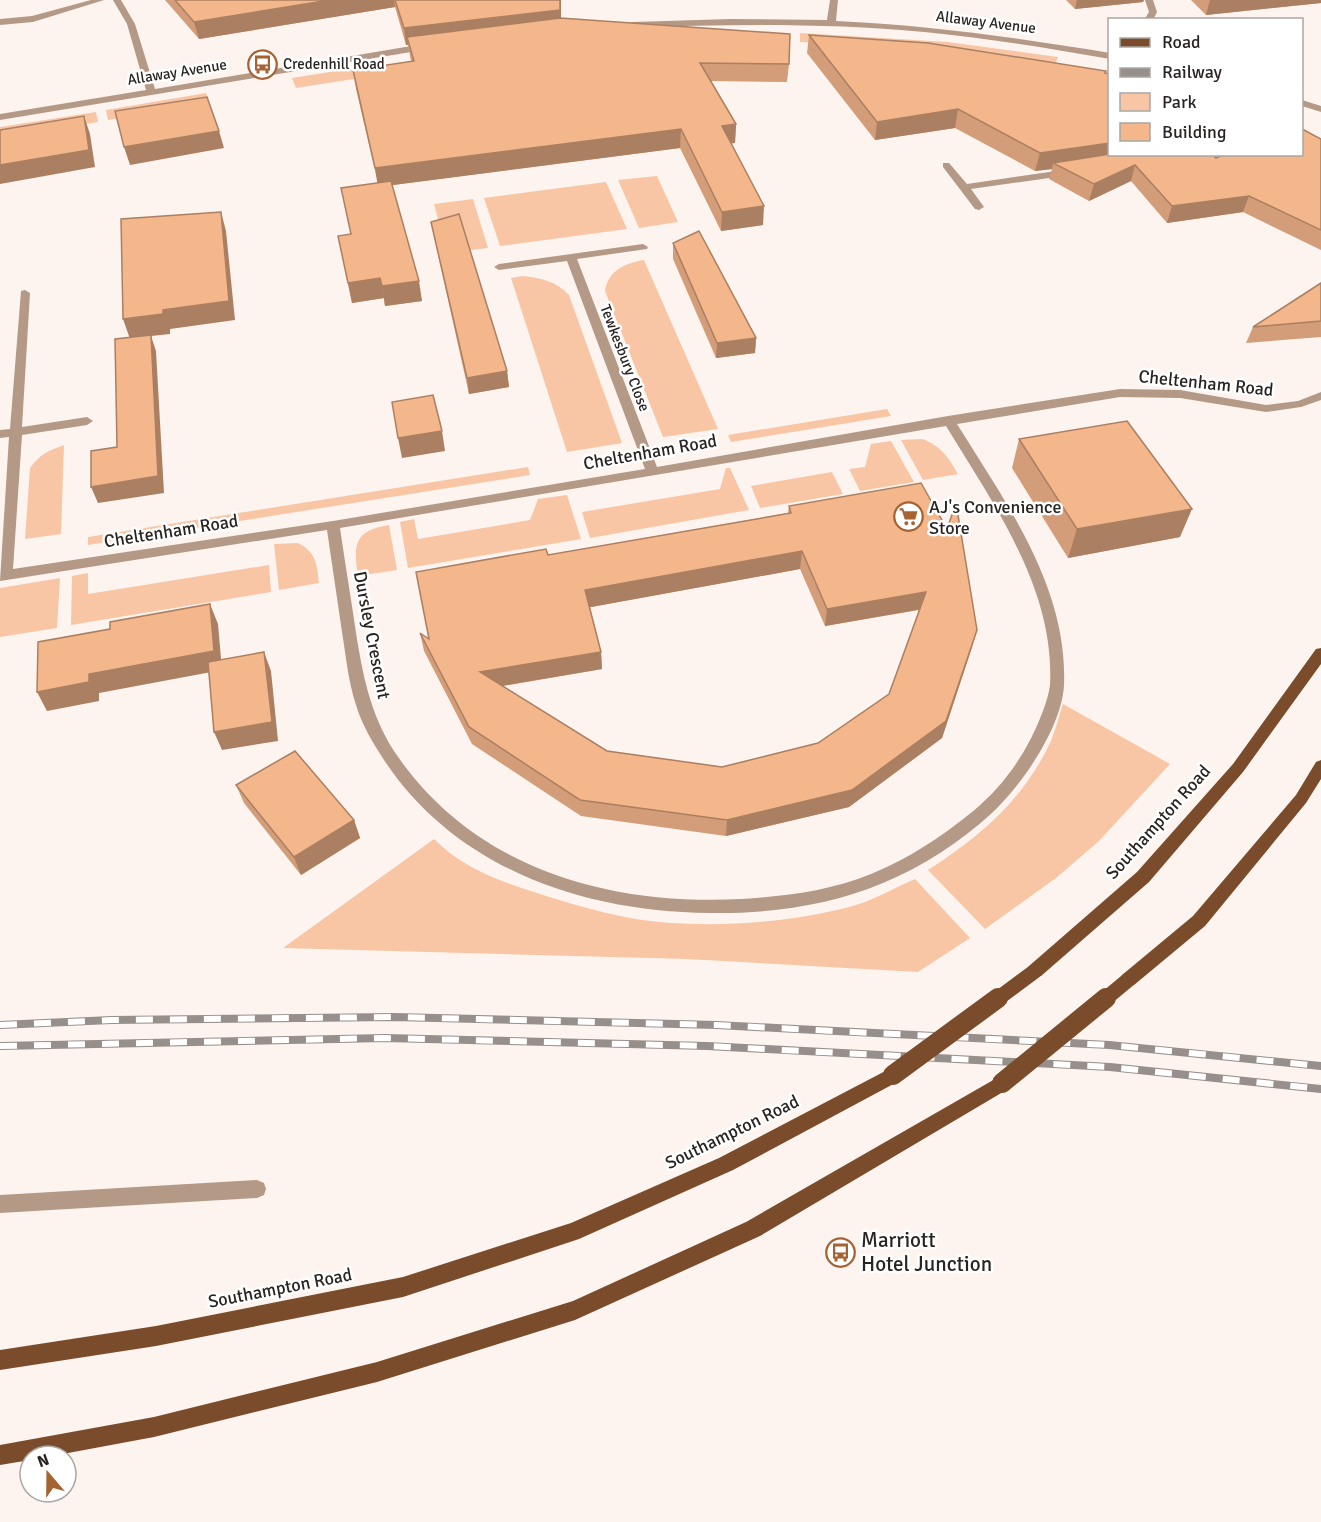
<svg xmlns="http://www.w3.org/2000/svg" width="1321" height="1522" viewBox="0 0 1321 1522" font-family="Signika,sans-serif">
  <rect width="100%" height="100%" fill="#fdf4ef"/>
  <g fill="#f8c6a5">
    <polygon points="800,33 948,42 1058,57 1054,67 851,44 800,42"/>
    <polygon points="355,68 360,78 296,88 292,78"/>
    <polygon points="206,93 210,104 108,120 106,110"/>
    <polygon points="96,112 98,122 0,138 0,127"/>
    <polygon points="657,176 678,222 639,228 618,180"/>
    <polygon points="606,182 627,229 500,246 484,198"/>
    <polygon points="473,199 488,248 447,253 434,204"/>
    <path d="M644 260 718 429 663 437 605 291C608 270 626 263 644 260Z"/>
    <path d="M522 276C541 278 556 281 569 295L622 443 567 452 511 278Z"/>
    <polygon points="887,409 891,416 731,442 728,435"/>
    <path d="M922 439C941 446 948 457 958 474L923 480 901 440Z"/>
    <polygon points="891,441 914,482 860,491 849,469 865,467 871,444"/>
    <path d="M64 445 61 534 25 539 30 468C39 455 49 450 64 445Z"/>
    <polygon points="528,467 530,475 88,545 88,537"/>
    <polygon points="726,468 730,468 749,510 590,538 582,512 720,489"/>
    <polygon points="832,472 843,494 760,508 751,486"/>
    <polygon points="567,495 581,539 408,568 400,522 414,519 418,539 530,520 538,499"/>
    <path d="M389 525 397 570 358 576C353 544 354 531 389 525Z"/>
    <path d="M298 543C316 552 317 564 319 583L279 590 274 544Z"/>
    <polygon points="269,565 271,592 71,625 72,576 88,573 88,594"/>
    <polygon points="60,578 57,628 0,637 0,588"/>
    <path d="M1063 704 1170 764 1099 841 1056 878 985 929 928 870C978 838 1021 802 1048 747 1055 734 1058 718 1063 704Z"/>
    <path d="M434 839C463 868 499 881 537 893 568 903 598 912 630 918 697 930 791 924 856 905 876 899 896 887 915 879L970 938 918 972 686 959 283 948Z"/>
  </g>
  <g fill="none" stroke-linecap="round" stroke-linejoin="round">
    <g fill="#b49987" fill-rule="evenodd">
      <polygon points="91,0 104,0 33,22 0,25 0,19 32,16"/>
      <polygon points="113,0 121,0 135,24 155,89 429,43 433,46 429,49 0,120 0,114 146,90 127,24"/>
      <path d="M830 0H838L836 21C928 25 1018 38 1110 53V59C1048 48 986 38 924 32 827 23 729 24 632 28L628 25 632 22 731 19 827 20Z"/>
      <polygon points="1145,0 1153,0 1157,12 1153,20 1144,20 1149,12"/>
      <polygon points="1302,100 1321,106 1321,112 1302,106"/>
      <polygon points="943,163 949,163 967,184 1070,169 1075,172 1070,175 971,189 984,207 979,210 975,209 943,167"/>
      <path d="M643 244 648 247 647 249 577 259 657 467 948 416 1120 389 1180 390 1266 405 1298 401 1321 392V400L1301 407 1266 412 1180 398 1120 397 957 424C1006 503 1068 587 1064 685 1062 727 1022 785 992 813 960 842 922 867 883 883 828 906 768 914 709 913 584 912 456 869 384 760 373 743 362 725 356 705 348 681 346 656 342 632 337 598 332 564 327 530L0 581 9 437 0 438V430L10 429 21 291 25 290 30 293 22 427 87 417 93 421 87 425 22 435 13 569 333 521 645 469 567 261 499 270 494 267 499 264ZM946 426C994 505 1055 589 1050 685 1049 694 1046 702 1043 711 1028 751 1005 785 972 812 941 837 908 859 871 874 830 891 785 896 742 899 607 906 472 868 394 751 370 713 363 676 356 633 351 598 345 563 340 528Z"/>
      <polygon points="257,1180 264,1183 266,1189 264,1195 257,1198 0,1213 0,1195"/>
    </g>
    <g fill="#7a4c2b" fill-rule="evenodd">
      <polygon points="1321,648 1321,664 1243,772 1149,882 1041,976 1035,978 1029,976 1027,971 1029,966 1137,872 1233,764 1316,649"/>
      <polygon points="1321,760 1321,779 1306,803 1205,926 1134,985 1128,987 1122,985 1120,980 1122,975 1193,916 1296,795 1316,762"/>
      <polygon points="893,1067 899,1069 902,1075 899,1081 733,1170 579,1239 403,1297 156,1346 0,1370 0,1350 156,1326 403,1277 571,1223 719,1158"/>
      <polygon points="1002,1075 1008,1077 1011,1083 1008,1089 760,1236 575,1320 377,1382 154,1437 52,1456 30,1456 30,1460 0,1465 0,1445 154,1417 377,1362 573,1301 746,1222"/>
    </g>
    <defs>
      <g id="rail">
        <polyline points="0,1025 111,1020 394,1017 717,1025 1109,1045 1321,1066"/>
        <polyline points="0,1046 385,1038 707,1046 1110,1067 1321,1089"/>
      </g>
    </defs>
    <use href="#rail" stroke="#978f8b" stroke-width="8"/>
    <use href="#rail" stroke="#fff" stroke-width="6" stroke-dasharray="17" stroke-linecap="butt"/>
    <g stroke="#7a4c2b" stroke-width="15">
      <polyline points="996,1000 1035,971"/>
      <polyline points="1104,1000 1128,980"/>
    </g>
    <g stroke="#7a4c2b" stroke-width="20">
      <polyline points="893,1075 998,998"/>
      <polyline points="1002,1083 1106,998"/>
    </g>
  </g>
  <g fill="#d29d78" fill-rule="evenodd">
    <polygon points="165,0 561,0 561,18 789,64 787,82 711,81 736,124 735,143 731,143 763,225 721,231 680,148 392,185 422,301 385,306 384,298 352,303 338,236 350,234 378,183 356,89 353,70 411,61 408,45 406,45 395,7 199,39"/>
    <polygon points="1066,0 1144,0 1143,2 1075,9"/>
    <polygon points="1191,0 1321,0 1321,3 1206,15"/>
    <polygon points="809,35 1105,74 1110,154 1216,158 1321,139 1321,250 1243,212 1167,223 1131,181 1089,201 1049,179 1052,169 1035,171 955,128 875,140 807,53"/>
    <polygon points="431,222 507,371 509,387 469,394 434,237"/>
    <polygon points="673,243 756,338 755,353 716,358 673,259"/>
    <polygon points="1321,283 1321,337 1246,343 1253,327"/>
    <polygon points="1019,439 1180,537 1068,558 1012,468"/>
    <path d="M789 506 972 647 942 738 849 807 726 836 581 816 472 744 424 651 420 633 429 639 548 555 788 513ZM800 569 825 626 919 610 889 694 818 743 722 767 607 751 503 686 602 669 601 652 590 607Z"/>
    <polygon points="236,785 354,820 360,838 301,875 244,803"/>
  </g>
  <g fill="#ab7f61">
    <polygon points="330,0 394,0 395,7 199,39 194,22"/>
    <polygon points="561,0 561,27 407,37 408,45 406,45 404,28"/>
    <polygon points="1077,0 1144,0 1143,2 1075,9"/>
    <polygon points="1210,0 1321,0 1321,3 1206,15"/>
    <polygon points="958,109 955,128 875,140 877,122"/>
    <polygon points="84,116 90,134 95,167 0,184 0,165"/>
    <polygon points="736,124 735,143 722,145 722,126"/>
    <polygon points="681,129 680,148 378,187 375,168"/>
    <polygon points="219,131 224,148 130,165 124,147"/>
    <polygon points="1110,143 1110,154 1053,163 1052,169 1035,171 1040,153"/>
    <polygon points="1135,165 1131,181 1089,201 1094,184"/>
    <polygon points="1249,196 1243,212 1167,223 1172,206"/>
    <polygon points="764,206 763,225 721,231 722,212"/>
    <polygon points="221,212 226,231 235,320 170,329 170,334 151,336 156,351 164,493 98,503 91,487 158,476 130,339 123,319 163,310"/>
    <polygon points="380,278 384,298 352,303 348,283"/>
    <polygon points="419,281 422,301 385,306 382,286"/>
    <polygon points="756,338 755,353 716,358 717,343"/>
    <polygon points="507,371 509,387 469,394 467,378"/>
    <polygon points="442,431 445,451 402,458 398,438"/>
    <polygon points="1192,509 1180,537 1068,558 1077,529"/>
    <polygon points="802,551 800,569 586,608 585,590"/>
    <polygon points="926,592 922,609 825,626 827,609"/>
    <polygon points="210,604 218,624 222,670 99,693 99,701 47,711 37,692 89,674"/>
    <polygon points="977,630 972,647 942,738 849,807 726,836 727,820"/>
    <polygon points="264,652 271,671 278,741 222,750 214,732"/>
    <polygon points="601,652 602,669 483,689 480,672"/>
    <polygon points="354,820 360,838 301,875 294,857"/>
  </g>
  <g fill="#f4b68b" stroke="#ab7f61" stroke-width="1.5" fill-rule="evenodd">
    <polygon points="175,0 330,0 194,22"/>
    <polygon points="395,0 560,0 560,10 404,28"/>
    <polygon points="560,18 790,34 789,64 700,63 736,124 722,126 764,206 722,212 681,129 375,168 353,70 414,61 407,37"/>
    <polygon points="809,35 928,43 1106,71 1105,73 1110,74 1110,143 1040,153 958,109 877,122"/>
    <polygon points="207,97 219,131 124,147 115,111"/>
    <polygon points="84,116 89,150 0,165 0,130"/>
    <polygon points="1302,129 1321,139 1321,230 1249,196 1172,206 1135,165 1094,184 1053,163 1110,154 1212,154 1216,158 1225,154 1302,154"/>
    <polygon points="391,181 419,281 382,286 380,278 348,283 338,236 351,234 341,188"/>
    <polygon points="221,212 229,301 163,310 163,314 123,319 121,219"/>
    <polygon points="459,214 507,371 467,378 431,222"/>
    <polygon points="699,231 756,338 717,343 673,243"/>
    <polygon points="1321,283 1321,321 1253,327"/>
    <polygon points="151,335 158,476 91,487 91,451 117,447 115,339"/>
    <polygon points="433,395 442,431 398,438 392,402"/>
    <polygon points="1127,421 1192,509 1077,529 1019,439"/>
    <path d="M921 483 947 529 956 503 977 630 946 721 852 790 727 820 580 800 469 727 420 633 429 639 416 572 546 549 548 555 791 513 789 506ZM802 551 827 609 926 592 889 694 818 743 722 767 607 751 480 672 601 652 585 590Z"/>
    <polygon points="210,604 214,651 89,674 89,682 37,692 38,642 110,629 110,622"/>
    <polygon points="264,652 272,722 214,732 208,662"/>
    <polygon points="295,751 354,820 294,857 236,785"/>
  </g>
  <defs>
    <symbol id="bus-ring" viewBox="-11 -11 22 22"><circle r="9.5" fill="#fff" stroke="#a66331" stroke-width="1.5"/><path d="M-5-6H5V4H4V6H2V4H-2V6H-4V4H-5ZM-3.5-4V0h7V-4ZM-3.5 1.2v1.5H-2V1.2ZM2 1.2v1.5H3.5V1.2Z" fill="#a66331"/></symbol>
    <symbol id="supermarket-ring" viewBox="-11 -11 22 22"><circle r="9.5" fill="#fff" stroke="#a66331" stroke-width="1.5"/><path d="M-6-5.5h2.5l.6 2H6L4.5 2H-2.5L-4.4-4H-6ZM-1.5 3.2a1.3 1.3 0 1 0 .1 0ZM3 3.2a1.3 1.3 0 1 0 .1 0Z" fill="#a66331"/></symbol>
  </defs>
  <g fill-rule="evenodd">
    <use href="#bus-ring" x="246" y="48" width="33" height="33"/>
    <use href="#supermarket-ring" x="892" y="500" width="33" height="33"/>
    <use href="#bus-ring" x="824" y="1236" width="33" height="33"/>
  </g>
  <g text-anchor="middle" stroke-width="5" stroke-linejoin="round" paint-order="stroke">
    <g font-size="15" fill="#292421" stroke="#fff">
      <text transform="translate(986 22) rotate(7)" y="5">Allaway Avenue</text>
      <text transform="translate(177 72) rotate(-9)" y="5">Allaway Avenue</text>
      <text transform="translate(625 358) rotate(69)" y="5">Tewkesbury Close</text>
    </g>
    <g font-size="15" fill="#292421" stroke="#fff" text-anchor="start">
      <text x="283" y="69">Credenhill Road</text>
    </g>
    <g font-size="18" fill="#292421" stroke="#fff">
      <text transform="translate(1206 383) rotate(6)" y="6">Cheltenham Road</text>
      <text transform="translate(650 452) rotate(-10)" y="6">Cheltenham Road</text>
      <text transform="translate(171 531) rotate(-9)" y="6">Cheltenham Road</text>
      <text transform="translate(372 635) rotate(79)" y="6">Dursley Crescent</text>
      <text transform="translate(1158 822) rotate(-48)" y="6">Southampton Road</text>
      <text transform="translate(732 1132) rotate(-26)" y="6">Southampton Road</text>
      <text transform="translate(280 1288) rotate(-11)" y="6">Southampton Road</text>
    </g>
    <g font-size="18" fill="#292421" stroke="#fff" text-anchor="start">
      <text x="929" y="513">AJ's Convenience<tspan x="929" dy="21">Store</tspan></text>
    </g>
    <g font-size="21" fill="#292421" stroke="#fff" text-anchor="start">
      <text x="861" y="1247">Marriott<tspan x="861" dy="24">Hotel Junction</tspan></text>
    </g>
  </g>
  <rect x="1108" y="18" width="195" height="138" fill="#ffffff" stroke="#a9a7a6" stroke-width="1.5"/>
  <rect x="1120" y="38" width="30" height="9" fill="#7a4c2b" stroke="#a9a7a6" stroke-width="1.5"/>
  <text x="1162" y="48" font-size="18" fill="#292421">Road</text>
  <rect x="1120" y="68" width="30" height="9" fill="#978f8b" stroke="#a9a7a6" stroke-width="1.5"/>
  <text x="1162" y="78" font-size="18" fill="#292421">Railway</text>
  <rect x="1120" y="93" width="30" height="18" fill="#f8c6a5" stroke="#a9a7a6" stroke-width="1.5"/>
  <text x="1162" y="108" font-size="18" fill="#292421">Park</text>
  <rect x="1120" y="123" width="30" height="18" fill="#f4b68b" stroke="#a9a7a6" stroke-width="1.5"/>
  <text x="1162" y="138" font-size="18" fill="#292421">Building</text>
  <g transform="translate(48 1474) rotate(340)"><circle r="28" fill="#ffffff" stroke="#a9a7a6" stroke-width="1.5"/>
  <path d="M0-4.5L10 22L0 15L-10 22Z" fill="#a66331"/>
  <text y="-9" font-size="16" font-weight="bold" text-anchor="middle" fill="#292421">N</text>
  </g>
</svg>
